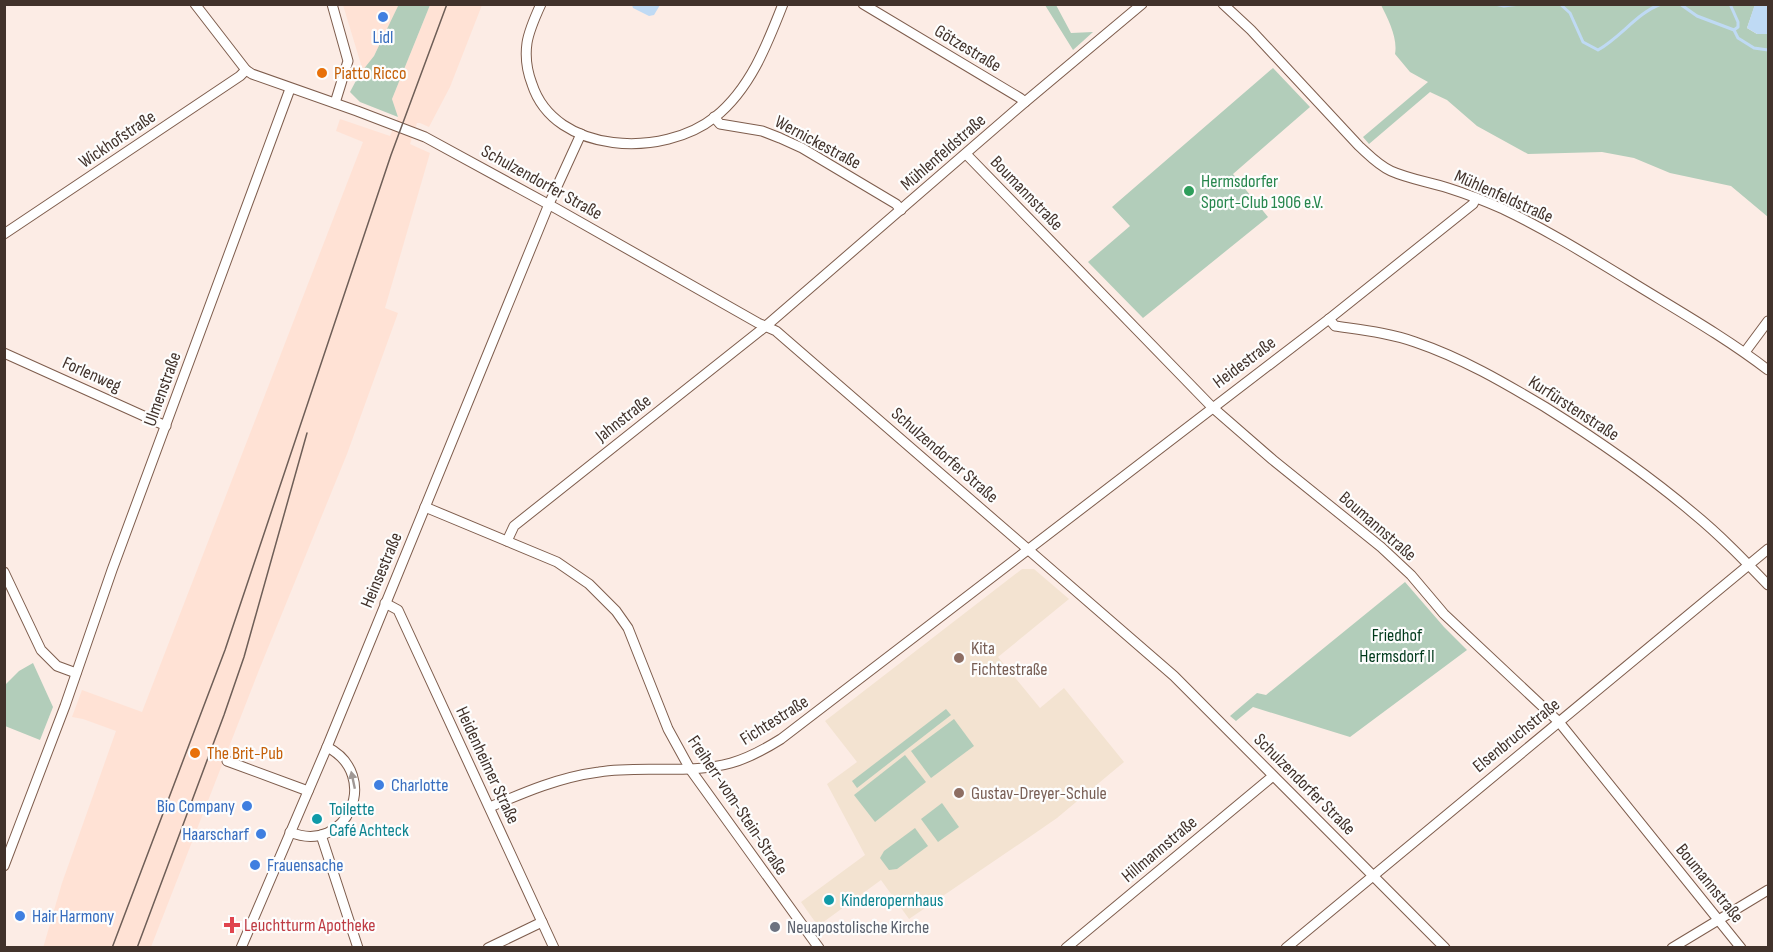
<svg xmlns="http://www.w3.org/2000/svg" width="1773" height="952" viewBox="0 0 1773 952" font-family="'Sofia Sans Condensed',sans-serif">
  <rect width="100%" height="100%" fill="#fcece5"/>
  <g fill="#ffe2d5">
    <polygon points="343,5 399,5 374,56 363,71"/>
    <polygon points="430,5 482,5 450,87 429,127 420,123 417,123 410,144 430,153 385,308 398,313 347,454 259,670 151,947 43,948 62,883 116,731 83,719 72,717 82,690 142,712 363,142 336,131 340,119 390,136 398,117 392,99"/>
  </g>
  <polygon fill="#f3e3d1" points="1022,569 1034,569 1069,599 998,657 1040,708 1064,688 1124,762 1057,818 1031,836 909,919 881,880 818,926 801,902 865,855 827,784 857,762 825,721"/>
  <g fill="#b2cdba">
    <polygon points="399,4 430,5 392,99 398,117 360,102 350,92 359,75 374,56"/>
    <polygon points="1045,5 1056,5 1071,33 1093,32 1073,50"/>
    <path d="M1381 5H1755L1747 28 1757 34H1768V217L1731 186 1670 173 1634 158 1602 152 1528 154 1477 126 1447 100 1430 92 1369 144 1363 137 1428 82 1410 72 1395 54C1398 38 1388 19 1381 5Z"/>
    <polygon points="1273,68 1310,107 1233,174 1268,217 1143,318 1088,262 1130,226 1112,207"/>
    <polygon points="1405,582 1444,627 1467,650 1350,737 1253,707 1236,721 1230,716 1257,693 1266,695"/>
    <polygon points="33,663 53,707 40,740 5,726 5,685 19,671"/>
    <polygon points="946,709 951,715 857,788 852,781"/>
    <polygon points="954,719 974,746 931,778 911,751"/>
    <polygon points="905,755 926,782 875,822 854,795"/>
    <polygon points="942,803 959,827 938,842 921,819"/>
    <polygon points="915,828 928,846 897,869 889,870 880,858 884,851"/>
  </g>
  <g fill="#bfdaf4">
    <polygon points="1755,4 1768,5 1768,34 1757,34 1747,28"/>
    <polygon points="632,5 632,4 660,5 654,15 649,16 633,8"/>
  </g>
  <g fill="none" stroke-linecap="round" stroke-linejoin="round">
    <g stroke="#bfdaf4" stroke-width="3">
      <polyline points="1495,4 1504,6 1520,4"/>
      <path d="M1560 4 1570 13 1583 42 1598 50C1621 37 1637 13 1661 4"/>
      <polyline points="1680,4 1697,16 1734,30 1738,38 1754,48 1768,50"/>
      <polyline points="1730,4 1738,22 1738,27 1734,30"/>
    </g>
    <defs>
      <g id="street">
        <polyline points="195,4 246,70 252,74 357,111 425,137 557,209 758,323 776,331 1174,676 1445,948"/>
        <polyline points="332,4 348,61 335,103"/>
        <path d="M541 4C535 17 529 30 527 43 525 57 527 71 532 84 555 155 664 158 715 117 750 89 767 45 783 4"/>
        <polyline points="863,4 1020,98 1025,102"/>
        <path d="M1223 4 1251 30 1359 146C1369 155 1378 165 1391 171 1409 179 1429 182 1448 188 1467 194 1485 201 1503 209 1547 230 1589 256 1630 281 1677 310 1725 337 1768 370"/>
        <polyline points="714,117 720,124 762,131 780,138 802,148 896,204 901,210"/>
        <polyline points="966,154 1212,407 1273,460 1381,547 1411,575 1444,614 1559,722 1741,948"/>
        <polyline points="4,234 240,76 246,70"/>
        <path d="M1329 319 1335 326C1362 330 1390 333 1415 342 1462 358 1503 382 1545 407 1596 439 1647 474 1693 513 1720 535 1744 560 1768 585"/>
        <polyline points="1745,352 1768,321"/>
        <polyline points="4,353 166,426"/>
        <polyline points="425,507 557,562 589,584 616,611 628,628 668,729 690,769 819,948"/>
        <polyline points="507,541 514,526 766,326 1025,102 1142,4"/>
        <polyline points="4,572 41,650 57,666 76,673"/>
        <polyline points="385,603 398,610 554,948"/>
        <polyline points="227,761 308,791"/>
        <path d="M490 807C525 792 560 777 599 772 643 765 688 775 731 763 749 758 765 749 781 739L1329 319 1473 204 1476 198"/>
        <path d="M290 832C347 856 382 775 327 747"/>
        <polyline points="321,835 358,948"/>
        <polyline points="4,866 65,706 112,570 290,89"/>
        <polyline points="241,948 327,747 549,204 581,134"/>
        <polyline points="488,948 542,922"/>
        <polyline points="1066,948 1273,776"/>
        <polyline points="1286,948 1768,549"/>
        <polyline points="1672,948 1768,890"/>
      </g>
    </defs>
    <use href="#street" stroke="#7e5d4d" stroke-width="11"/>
    <use href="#street" stroke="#fff" stroke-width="9"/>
    <g stroke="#6e5e57" stroke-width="1.5">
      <polyline points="112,948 225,650 391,155 447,4"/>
      <polyline points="137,948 224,715 244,657 307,433"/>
    </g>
  </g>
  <defs><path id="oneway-solid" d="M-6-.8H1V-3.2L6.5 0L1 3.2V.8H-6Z" transform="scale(1.5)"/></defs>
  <use fill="#a09895" href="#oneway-solid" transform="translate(353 780) rotate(-102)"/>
  <g fill="#3f7fe0" stroke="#fdfdfd" stroke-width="2">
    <circle cx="383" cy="17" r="6"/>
    <circle cx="379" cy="785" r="6"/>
    <circle cx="247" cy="806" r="6"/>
    <circle cx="261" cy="834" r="6"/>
    <circle cx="255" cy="865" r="6"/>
    <circle cx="20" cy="916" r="6"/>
  </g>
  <g fill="#e8710a" stroke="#fdfdfd" stroke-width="2">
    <circle cx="322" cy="73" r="6"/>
    <circle cx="195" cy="753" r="6"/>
  </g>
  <circle fill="#2e9e5b" stroke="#fdfdfd" stroke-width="2" cx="1189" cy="191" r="6"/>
  <g fill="#8d6e63" stroke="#fdfdfd" stroke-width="2">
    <circle cx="959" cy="658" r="6"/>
    <circle cx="959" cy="793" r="6"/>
  </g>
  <g fill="#0f9aa8" stroke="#fdfdfd" stroke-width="2">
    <circle cx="317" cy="819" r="6"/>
    <circle cx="829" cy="900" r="6"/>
  </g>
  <path fill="#e0444e" stroke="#fdfdfd" stroke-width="2" d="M229 916h6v6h6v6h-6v6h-6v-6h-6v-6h6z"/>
  <circle fill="#6b7280" stroke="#fdfdfd" stroke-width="2" cx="775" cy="927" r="6"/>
  <g text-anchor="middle" stroke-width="4.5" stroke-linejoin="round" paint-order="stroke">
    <g font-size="18" fill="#366cbe" stroke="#fdfdfd" text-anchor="start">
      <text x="383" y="43" text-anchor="middle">Lidl</text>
      <text x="391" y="791">Charlotte</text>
      <text x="235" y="812" text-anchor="end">Bio Company</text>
      <text x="249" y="840" text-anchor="end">Haarscharf</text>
      <text x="267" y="871">Frauensache</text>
      <text x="32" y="922">Hair Harmony</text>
    </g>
    <g font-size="18" fill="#41322b" stroke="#fdfdfd">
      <text transform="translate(968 48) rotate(31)" y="6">Götzestraße</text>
      <text transform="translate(117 139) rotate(-34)" y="6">Wickhofstraße</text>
      <text transform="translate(818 142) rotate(28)" y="6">Wernickestraße</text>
      <text transform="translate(943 152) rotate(-41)" y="6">Mühlenfeldstraße</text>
      <text transform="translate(542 182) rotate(29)" y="6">Schulzendorfer Straße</text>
      <text transform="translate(1027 193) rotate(46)" y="6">Boumannstraße</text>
      <text transform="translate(1504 196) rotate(24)" y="6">Mühlenfeldstraße</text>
      <text transform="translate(1244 362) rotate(-37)" y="6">Heidestraße</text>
      <text transform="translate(92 374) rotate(24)" y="6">Forlenweg</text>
      <text transform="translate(162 389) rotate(-70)" y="6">Ulmenstraße</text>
      <text transform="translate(1574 408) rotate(33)" y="6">Kurfürstenstraße</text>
      <text transform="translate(623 418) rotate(-38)" y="6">Jahnstraße</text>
      <text transform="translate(945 455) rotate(41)" y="6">Schulzendorfer Straße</text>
      <text transform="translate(1378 526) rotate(41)" y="6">Boumannstraße</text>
      <text transform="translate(381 570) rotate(-67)" y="6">Heinsestraße</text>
      <text transform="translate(774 720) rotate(-32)" y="6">Fichtestraße</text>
      <text transform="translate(1516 735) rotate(-39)" y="6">Elsenbruchstraße</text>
      <text transform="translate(488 765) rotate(65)" y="6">Heidenheimer Straße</text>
      <text transform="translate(1305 784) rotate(45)" y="6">Schulzendorfer Straße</text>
      <text transform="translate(738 805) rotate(56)" y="6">Freiherr-vom-Stein-Straße</text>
      <text transform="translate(1159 849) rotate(-40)" y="6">Hillmannstraße</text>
      <text transform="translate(1710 883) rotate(51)" y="6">Boumannstraße</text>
    </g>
    <g font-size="18" fill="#c56008" stroke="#fdfdfd" text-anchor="start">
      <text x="334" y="79">Piatto Ricco</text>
      <text x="207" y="759">The Brit-Pub</text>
    </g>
    <g font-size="18" fill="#27864d" stroke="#fdfdfd" text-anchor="start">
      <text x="1201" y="187">Hermsdorfer<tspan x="1201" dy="21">Sport-Club 1906 e.V.</tspan></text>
    </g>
    <g font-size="18" fill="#00391b" stroke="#fdfdfd">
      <text x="1397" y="641">Friedhof<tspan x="1397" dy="21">Hermsdorf II</tspan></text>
    </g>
    <g font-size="18" fill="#785e54" stroke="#fdfdfd" text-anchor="start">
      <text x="971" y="654">Kita<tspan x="971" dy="21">Fichtestraße</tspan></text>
      <text x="971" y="799">Gustav-Dreyer-Schule</text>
    </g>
    <g font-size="18" fill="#0d838f" stroke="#fdfdfd" text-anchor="start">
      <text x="329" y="815">Toilette<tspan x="329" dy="21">Café Achteck</tspan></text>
      <text x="841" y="906">Kinderopernhaus</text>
    </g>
    <g font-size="18" fill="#be3a42" stroke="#fdfdfd" text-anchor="start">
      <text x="244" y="931">Leuchtturm Apotheke</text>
    </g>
    <g font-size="18" fill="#5b616d" stroke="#fdfdfd" text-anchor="start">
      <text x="787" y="933">Neuapostolische Kirche</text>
    </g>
  </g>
  <rect width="1773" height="952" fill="none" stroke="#41322b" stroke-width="12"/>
</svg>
